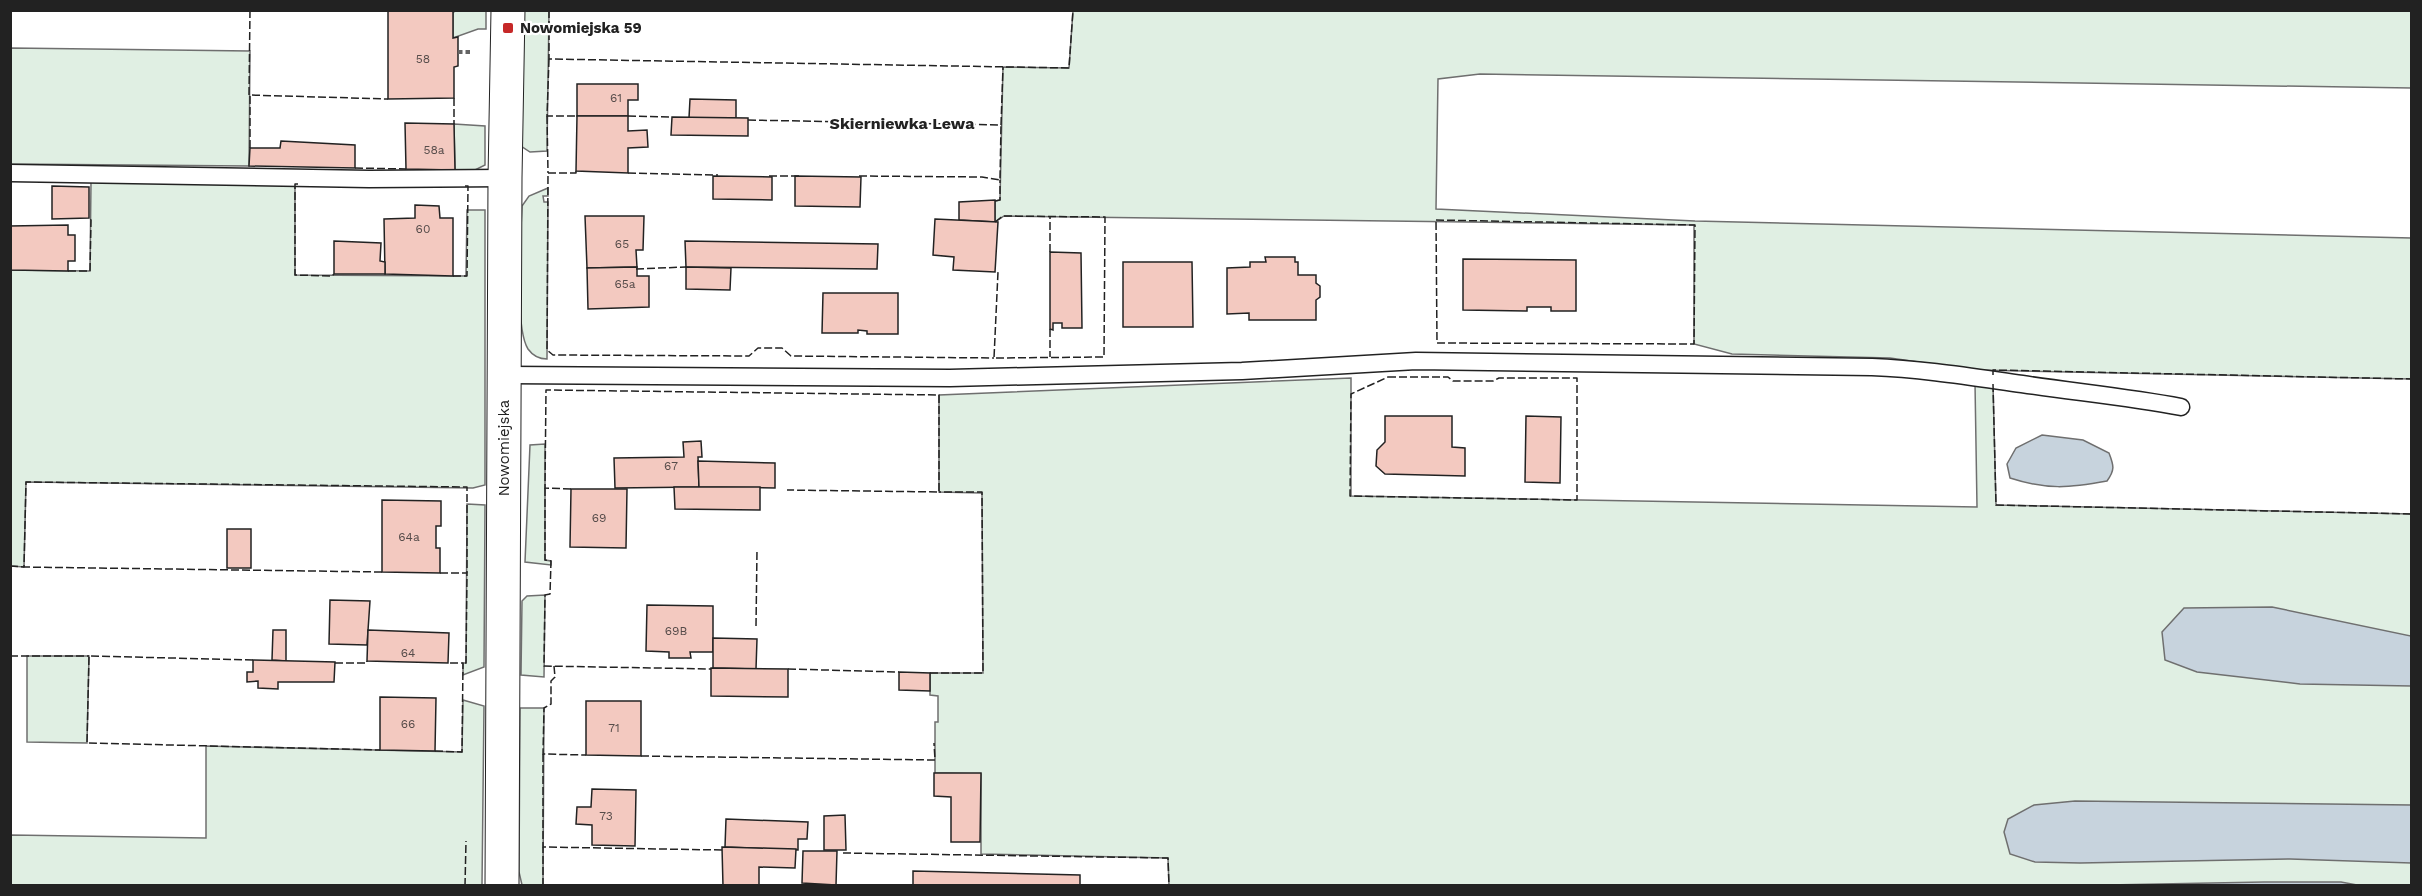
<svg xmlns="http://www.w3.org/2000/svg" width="2422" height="896" viewBox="0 0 2422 896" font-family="'Work Sans',sans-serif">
  <rect width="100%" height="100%" fill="#fff"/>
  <g fill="#e0efe3" stroke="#6f6f6f" stroke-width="1.5">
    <polygon points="457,10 486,11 486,29 478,29 453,38 453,12"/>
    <polygon points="523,11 549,11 547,151 530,152 521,146"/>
    <polygon points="1073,11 2411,11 2411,88 1480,74 1438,79 1436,209 1695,221 2411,238 2411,379 1976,370 1890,358 1732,354 1694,344 1694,225 1004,216 995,222 995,201 1000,200 1003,67 1069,68"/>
    <polygon points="11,48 250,51 249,166 11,164"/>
    <polygon points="454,124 485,126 485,165 475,170 455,170"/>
    <polygon points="91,182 295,184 295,275 466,276 467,210 485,210 485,485 473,488 26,482 24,567 11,566 11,270 90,271"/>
    <path d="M548 188V196H543L544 202H548L547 359C539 359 533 356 528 349 514 327 521 236 522 206L529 196Z"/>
    <polygon points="1351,378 1351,496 1977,507 1975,383 1993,385 1996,505 2411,514 2411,885 1169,885 1168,858 981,854 981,774 935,773 935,722 938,722 938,696 930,695 930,673 983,673 982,493 939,492 939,395"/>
    <polygon points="545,444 545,560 551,561 551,565 525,562 530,445"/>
    <polygon points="467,504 485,505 484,667 463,675 463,663 466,663"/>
    <polygon points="545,595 544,677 521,675 522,601 527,596"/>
    <polygon points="27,656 89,656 87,743 27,742"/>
    <polygon points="463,700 484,706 482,885 11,886 11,835 206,838 206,746 462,752"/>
    <polygon points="520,708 544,708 543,885 522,885 519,872"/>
  </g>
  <g fill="#c7d3dd" stroke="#6f6f6f" stroke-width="1.5">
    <path d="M2042 435 2083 440 2109 453C2114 466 2115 470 2107 481 2069 488 2047 490 2010 478L2007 464 2016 448Z"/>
    <polygon points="2272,607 2411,636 2411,686 2300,684 2197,672 2165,660 2162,632 2184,608"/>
    <polygon points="2075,801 2411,805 2411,863 2290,859 2080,863 2035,862 2010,854 2004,832 2008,819 2034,805"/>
    <polygon points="2264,882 2341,882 2357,885 2107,885"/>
  </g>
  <g fill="#f3c9c0" stroke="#222" stroke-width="1.5">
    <polygon points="388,10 457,10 453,12 453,38 458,37 458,66 454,67 454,98 388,99"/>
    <polygon points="577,84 638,84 638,100 628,100 628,116 577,116"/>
    <polygon points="690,99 736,100 736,118 689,118"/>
    <polygon points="577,116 628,116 628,131 647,130 648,147 628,148 628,173 576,171"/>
    <polygon points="672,117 748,118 748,136 671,135"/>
    <polygon points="405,123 454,124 455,170 406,169"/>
    <polygon points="281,141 355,145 355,168 249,166 250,148 280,148"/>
    <polygon points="713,176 772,177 772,200 713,199"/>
    <polygon points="795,176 861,177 860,207 795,206"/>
    <polygon points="52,186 89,187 89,218 52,219"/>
    <polygon points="995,200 995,222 959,220 959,202"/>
    <polygon points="415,205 439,206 440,218 453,218 453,276 385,274 384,219 415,218"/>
    <polygon points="585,216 644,216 643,250 636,250 637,267 587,268"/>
    <polygon points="935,219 998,222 995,272 953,270 954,257 933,255"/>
    <polygon points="68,225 68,235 75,235 75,261 68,261 68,271 10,270 10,226"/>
    <polygon points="334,241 381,243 380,261 385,262 385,274 334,274"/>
    <polygon points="685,241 878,244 877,269 686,267"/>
    <polygon points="1050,252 1081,253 1082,328 1062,328 1062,323 1053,323 1053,330 1050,329"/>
    <polygon points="1265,257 1295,257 1295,262 1298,262 1298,275 1316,275 1316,283 1320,286 1320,297 1316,300 1316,320 1249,320 1249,313 1227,314 1227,268 1250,267 1250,262 1266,262"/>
    <polygon points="1463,259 1576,260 1576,311 1551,311 1551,307 1527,307 1527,311 1463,310"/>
    <polygon points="1123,262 1192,262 1193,327 1123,327"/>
    <polygon points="637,267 637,276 649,276 649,307 588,309 587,268"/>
    <polygon points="686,267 731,268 730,290 686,289"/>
    <polygon points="823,293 898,293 898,334 867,334 867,331 858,330 858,333 822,333"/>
    <polygon points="1385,416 1452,416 1452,447 1465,448 1465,476 1385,474 1376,466 1377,450 1385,442"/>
    <polygon points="1526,416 1561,417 1560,483 1525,482"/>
    <polygon points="701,441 702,457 698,457 699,487 615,488 614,458 684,457 683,442"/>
    <polygon points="698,461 775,463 775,488 699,487"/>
    <polygon points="674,487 760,487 760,510 675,509"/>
    <polygon points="571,489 627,489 626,548 570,547"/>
    <polygon points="382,500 441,501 441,526 436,526 436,548 440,548 440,573 382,572"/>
    <rect x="227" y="529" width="24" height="39"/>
    <polygon points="330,600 370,601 367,645 329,644"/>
    <polygon points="647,605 713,606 713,652 690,652 691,658 669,658 669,652 646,651"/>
    <polygon points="273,630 286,630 286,661 272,660"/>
    <polygon points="368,630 449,633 448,663 367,661"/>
    <polygon points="713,638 757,639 756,669 713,668"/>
    <polygon points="253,660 335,662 334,682 278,682 278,689 258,688 258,681 247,682 247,672 253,672"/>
    <polygon points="711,668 788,669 788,697 711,696"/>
    <polygon points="899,672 930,673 930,691 899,690"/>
    <polygon points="380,697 436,698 435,751 380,750"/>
    <polygon points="586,701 641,701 641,756 586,755"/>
    <polygon points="934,773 981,773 980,842 951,842 951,797 934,796"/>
    <polygon points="592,789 636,790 635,846 592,845 592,825 576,824 577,807 591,807"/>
    <polygon points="845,815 846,850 824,850 824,816"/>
    <polygon points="726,819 808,822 807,839 798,839 798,850 725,847"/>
    <polygon points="722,847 796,849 795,868 759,867 759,885 723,886"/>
    <polygon points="803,851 837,851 836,885 802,883"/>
    <polygon points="913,871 1080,875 1080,886 913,886"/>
  </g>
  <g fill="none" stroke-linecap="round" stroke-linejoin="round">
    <defs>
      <g id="service">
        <polyline points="10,173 369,179 505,178"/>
        <path d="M504 375 950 378 1242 371 1416 361 1872 367C1923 369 1972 377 2022 384 2075 392 2128 397 2181 407"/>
      </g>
      <polyline id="minor" points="502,886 505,178 508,10"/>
    </defs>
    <use href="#service" stroke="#222" stroke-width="19"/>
    <use href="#minor" stroke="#222" stroke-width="35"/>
    <polyline stroke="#646464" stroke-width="4" stroke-dasharray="4.5 3" stroke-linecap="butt" points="458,52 473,52"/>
    <use href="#service" stroke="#fff" stroke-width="16"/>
    <use href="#minor" stroke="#fff" stroke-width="33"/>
    <g stroke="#222" stroke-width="1.5" stroke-dasharray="8 3" stroke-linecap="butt">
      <polyline points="250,10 249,95 388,99"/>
      <polyline points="549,10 549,59 1069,68 1073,10"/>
      <polyline points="549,59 547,116 577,116"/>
      <polyline points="454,98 454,124"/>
      <polyline points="547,116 548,173"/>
      <polyline points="628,116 672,117"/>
      <polyline points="748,120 1001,125 1003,67"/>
      <polyline points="250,148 250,95"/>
      <polyline points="355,168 406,169"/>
      <polyline points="576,171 576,173 548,173 547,350 553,355 749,356 758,348 782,348 791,356 994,358"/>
      <polyline points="628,173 718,175"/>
      <polyline points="769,176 799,176"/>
      <polyline points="859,176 982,177 1000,180 1001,125"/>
      <polyline points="298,184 295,184 295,275 332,276 334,274"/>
      <polyline points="995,201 1000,200 1000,180"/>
      <polygon points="1436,220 1695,225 1694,344 1437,343"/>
      <polyline points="995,222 1003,216 1105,217 1104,357 994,358 998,272 995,272"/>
      <polyline points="1050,252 1050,217"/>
      <polyline points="636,269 686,267"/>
      <polyline points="68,271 90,271 91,220 89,218"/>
      <polyline points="453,276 467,276 468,186 463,186"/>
      <polyline points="1050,329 1050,357"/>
      <polyline points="1993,375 1993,370 2412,379"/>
      <polygon points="1388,377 1448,377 1453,381 1493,381 1499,378 1577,378 1577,500 1350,496 1351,394"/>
      <polyline points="1993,384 1996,505 2412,514"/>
      <polyline points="545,488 545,560 551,561 550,594 545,595 544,666 711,669"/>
      <polyline points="571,489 545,488 546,390 939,395 939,492 787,490"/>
      <polyline points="10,566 24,567"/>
      <polyline points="382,572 24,567 26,482 467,487 467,573"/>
      <polyline points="440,573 467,573 466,663 463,663"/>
      <polyline points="756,626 757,550"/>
      <polyline points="10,656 89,656"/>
      <polyline points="253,660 89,656 87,743 380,750"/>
      <polyline points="335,663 367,663 367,661"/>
      <polyline points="554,666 555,677 551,681 551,704 544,708 543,754 586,755"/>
      <polyline points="788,669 899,672"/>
      <polyline points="930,673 983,673 982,492 939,492"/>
      <polyline points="435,751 462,752 463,663 448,663"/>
      <polyline points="543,754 543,847 722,850"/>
      <polyline points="641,756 935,760 934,743"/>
      <polyline points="843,853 1168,858 1169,886"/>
      <polyline points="465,886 466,841"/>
      <polyline points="543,886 543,847"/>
    </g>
  </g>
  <rect fill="#c62828" stroke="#fff" stroke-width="2" x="502" y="22" width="12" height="12" rx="3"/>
  <g text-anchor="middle" stroke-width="4.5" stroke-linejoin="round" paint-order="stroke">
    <g font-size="12" fill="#564c4a">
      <text x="423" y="63">58</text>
      <text x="616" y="102">61</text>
      <text x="434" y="154">58a</text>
      <text x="423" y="233">60</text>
      <text x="622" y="248">65</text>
      <text x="625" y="288">65a</text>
      <text x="671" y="470">67</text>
      <text x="599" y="522">69</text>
      <text x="409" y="541">64a</text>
      <text x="676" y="635">69B</text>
      <text x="408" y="657">64</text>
      <text x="408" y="728">66</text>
      <text x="614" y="732">71</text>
      <text x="606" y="820">73</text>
    </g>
    <g font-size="15" font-weight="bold" fill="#222" stroke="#fff" text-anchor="start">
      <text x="520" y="33">Nowomiejska 59</text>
    </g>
    <g font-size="15" fill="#222" stroke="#fff">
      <text transform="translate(504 448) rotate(-90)" y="5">Nowomiejska</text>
    </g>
    <g font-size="16" font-weight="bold" fill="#222" stroke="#fff">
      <text x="902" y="129">Skierniewka Lewa</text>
    </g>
  </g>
  <rect width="2422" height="896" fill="none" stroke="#222222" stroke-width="24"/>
</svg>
